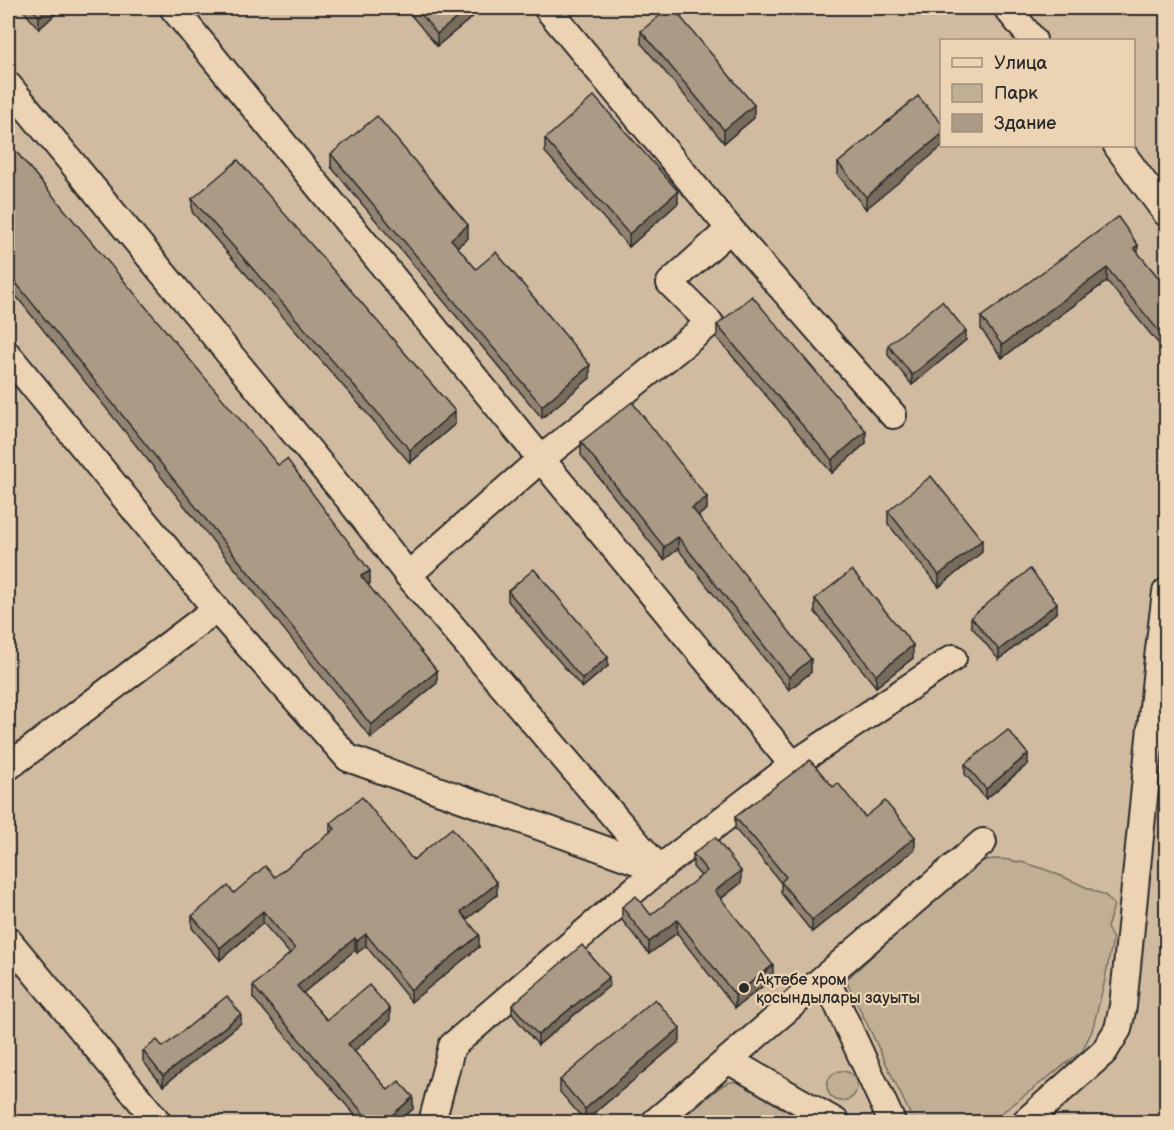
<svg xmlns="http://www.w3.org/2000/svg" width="1174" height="1130" viewBox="0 0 1174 1130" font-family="'Balsamiq Sans',sans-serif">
  <rect width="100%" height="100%" fill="#e0c9ab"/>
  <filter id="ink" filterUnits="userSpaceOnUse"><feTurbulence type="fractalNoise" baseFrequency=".0167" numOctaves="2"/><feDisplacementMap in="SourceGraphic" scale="12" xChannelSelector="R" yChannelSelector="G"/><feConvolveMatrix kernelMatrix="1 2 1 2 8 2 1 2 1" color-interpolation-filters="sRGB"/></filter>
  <g filter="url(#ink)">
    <path fill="#d0bba0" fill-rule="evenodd" d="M8 8H1166V1122H8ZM942 40H1134V146H942Z"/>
    <g fill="#c1af95" stroke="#766d60" stroke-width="1.5">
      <path d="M994 859C1033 859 1070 881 1106 896L1114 905 1107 928 1113 939 1104 984 1092 1031 1082 1051 990 1122H914L846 980 973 864 982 861Z"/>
      <circle cx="842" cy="1086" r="15"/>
      <polygon points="730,1082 738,1082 805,1122 677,1122 723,1085"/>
    </g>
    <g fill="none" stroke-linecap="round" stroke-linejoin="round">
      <defs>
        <g id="minor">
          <polyline points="1007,8 1033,40"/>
          <polyline points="8,85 348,498 408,575"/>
          <polyline points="1117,146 1166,213"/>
          <polyline points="730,229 893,415"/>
          <polyline points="8,355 216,609 348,758 659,869 793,765 541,459 173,8"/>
          <polyline points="793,765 953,658"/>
          <polyline points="8,767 216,609"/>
          <polyline points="8,940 158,1122"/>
          <polyline points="825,977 892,1122"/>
          <polyline points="728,1060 836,1122"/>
          <polyline points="432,1122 452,1046 659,869 408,575 541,459 710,323 670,283 730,229 547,8"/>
          <polyline points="655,1122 983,842"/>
          <polyline points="1025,1122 1104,1052 1118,1029 1123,1006 1158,658 1166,592"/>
        </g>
      </defs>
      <use href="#minor" stroke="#2b2b2b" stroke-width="30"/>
      <use href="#minor" stroke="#ebd3b3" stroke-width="26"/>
    </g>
    <g fill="#938472" stroke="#2b2b2b" stroke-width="1.5">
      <polygon points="21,8 62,8 39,29"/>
      <polygon points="405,8 475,8 475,15 437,46"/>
      <polygon points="641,31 754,118 724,143 641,43"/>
      <polygon points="918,96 866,209 838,175 838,163"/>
      <polygon points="545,139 678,203 629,247 545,152"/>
      <polygon points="8,142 370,583 368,585 437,683 371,738 8,286"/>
      <polygon points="331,154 468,238 457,247 476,269 590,378 542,418 331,167"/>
      <polygon points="192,199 455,424 410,463 192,212"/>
      <polygon points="1138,253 1167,288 1167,354 1107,281 1002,358 981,329 981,317"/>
      <polygon points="717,325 866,443 832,473 717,338"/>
      <polygon points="966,340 912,385 888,355 888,345"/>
      <polygon points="581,442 707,509 698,516 811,672 789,690 678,549 664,560 581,455"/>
      <polygon points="888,511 982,552 939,587 888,524"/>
      <polygon points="508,591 608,666 582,688 508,601"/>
      <polygon points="815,599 913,658 876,687 815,612"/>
      <polygon points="1057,612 999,660 971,626 971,617"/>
      <polygon points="965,764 1028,764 986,799 965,774"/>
      <polygon points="833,787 865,817 915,849 812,932 781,893 781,883 753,848 752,849 735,829 735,817"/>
      <polygon points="330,823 497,895 467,919 479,947 411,1002 366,946 357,953 355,950 303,993 327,1020 390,1021 354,1051 388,1090 413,1109 398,1122 361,1122 253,998 253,986 290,954 263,923 220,960 192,928 192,916 234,893 275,877 330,833"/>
      <polygon points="693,854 741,883 721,899 773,978 735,1008 677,933 649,954 622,920 622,907 651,915 701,876 693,867"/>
      <polygon points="609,986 538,1045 512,1014 512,1005"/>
      <polygon points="241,1023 163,1086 143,1061 143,1051 163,1047"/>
      <polygon points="1167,1025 1167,1043 1165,1038 1165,1026"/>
      <polygon points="680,1041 585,1121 560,1092 560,1080"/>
    </g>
    <g fill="#786c5d" stroke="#2b2b2b" stroke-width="1.5">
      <polygon points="48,8 62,8 39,29 39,16"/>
      <polygon points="469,8 475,8 475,15 437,46 437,34"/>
      <polygon points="754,105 754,118 724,143 724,130"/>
      <polygon points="942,134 942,146 943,146 866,209 866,197"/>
      <polygon points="678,191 678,203 629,247 629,234"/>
      <polygon points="468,225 468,238 451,252 451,239"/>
      <polygon points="1138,245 1138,258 1134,248"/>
      <polygon points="1107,268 1107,281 1002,358 1002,345"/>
      <polygon points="966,331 966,340 912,385 912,375"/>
      <polygon points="590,365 590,378 542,418 542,406"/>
      <polygon points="455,411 455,424 410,463 410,450"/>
      <polygon points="866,431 866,443 832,473 832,460"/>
      <polygon points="707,497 707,509 692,521 692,508"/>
      <polygon points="678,537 678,549 664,560 664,547"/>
      <polygon points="982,540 982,552 939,587 939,575"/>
      <polygon points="370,571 370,583 361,589 361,576"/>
      <polygon points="1057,603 1057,612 999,660 999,650"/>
      <polygon points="913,645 913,658 876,687 876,675"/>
      <polygon points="608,657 608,666 582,688 582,679"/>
      <polygon points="811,659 811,672 789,690 789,677"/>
      <polygon points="437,671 437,683 371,738 371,725"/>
      <polygon points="1028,754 1028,764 986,799 986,789"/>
      <polygon points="915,837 915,849 812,932 812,920"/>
      <polygon points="741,871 741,883 715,903 715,891"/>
      <polygon points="497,883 497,895 461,924 461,912"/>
      <polygon points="263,911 263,923 220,960 220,948"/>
      <polygon points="677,920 677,933 649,954 649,942"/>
      <polygon points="366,934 366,946 357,953 357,941"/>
      <polygon points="479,935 479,947 411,1002 411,990"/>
      <polygon points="355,938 355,950 297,998 297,986"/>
      <polygon points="773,965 773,978 735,1008 735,995"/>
      <polygon points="609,977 609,986 538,1045 538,1035"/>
      <polygon points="390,1009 390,1021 348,1056 348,1044"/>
      <polygon points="241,1014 241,1023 163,1086 163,1076"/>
      <polygon points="680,1028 680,1041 585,1121 585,1109"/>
      <polygon points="413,1097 413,1109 398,1122 384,1122"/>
    </g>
    <g fill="#ab9a85" stroke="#2b2b2b" stroke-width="1.5">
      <polygon points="31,8 48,8 39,16"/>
      <polygon points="416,8 469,8 437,34"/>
      <polygon points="669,8 673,8 754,105 724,130 641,31"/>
      <polygon points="594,96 678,191 629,234 545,139"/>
      <polygon points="918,96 942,124 942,134 866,197 838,163"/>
      <polygon points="377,116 468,225 451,239 476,269 496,252 590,365 542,406 331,154"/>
      <polygon points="8,142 278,465 287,459 370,571 361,576 437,671 371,725 8,273"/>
      <polygon points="238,160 455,411 410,450 192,199"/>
      <polygon points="1118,217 1138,245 1134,248 1167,288 1167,341 1107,268 1002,345 981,317"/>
      <polygon points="752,296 866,431 832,460 717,325"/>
      <polygon points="942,301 966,331 912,375 888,345"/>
      <polygon points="632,402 707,497 692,508 811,659 789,677 678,537 664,547 581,442"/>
      <polygon points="931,476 982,540 939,575 888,511"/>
      <polygon points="534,569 608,657 582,679 508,591"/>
      <polygon points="1030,569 1057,603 999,650 971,617"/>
      <polygon points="852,570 913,645 876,675 815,599"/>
      <polygon points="1008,730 1028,754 986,789 965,764"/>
      <polygon points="810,760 833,787 838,783 865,817 885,801 915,837 812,920 781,882 786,877 753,837 752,837 735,817"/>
      <polygon points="362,797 413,860 452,828 497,883 461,912 479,935 411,990 366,934 357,941 355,938 297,986 327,1020 369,985 390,1009 348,1044 388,1090 399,1081 413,1097 384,1122 371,1122 253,986 295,949 263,911 220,948 192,916 228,886 234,893 265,866 275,877 335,829 330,823"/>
      <polygon points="715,837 741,871 715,891 773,965 735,995 677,920 649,942 622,907 636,896 651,915 707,871 693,854"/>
      <polygon points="582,945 609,977 538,1035 512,1005"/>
      <polygon points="227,996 241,1014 163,1076 143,1051 157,1040 163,1047"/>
      <polygon points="655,999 680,1028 585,1109 560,1080"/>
    </g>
  </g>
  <circle fill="#2b2b2b" stroke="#ebd3b3" stroke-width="2" cx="744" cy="988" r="6"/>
  <g text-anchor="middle" stroke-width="4.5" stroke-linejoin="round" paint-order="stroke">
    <g font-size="16" fill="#2b2b2b" stroke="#ebd3b3" text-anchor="start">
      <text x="756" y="985">Ақтөбе хром<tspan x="756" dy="18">қосындылары зауыты</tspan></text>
    </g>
  </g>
  <rect width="1174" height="1130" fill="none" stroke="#ebd3b3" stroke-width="30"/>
  <rect x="15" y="15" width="1144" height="1100" fill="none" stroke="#2b2b2b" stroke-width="2" filter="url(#ink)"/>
  <rect x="940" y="39" width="195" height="108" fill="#ebd3b3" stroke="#9e907d" stroke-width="1.5"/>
  <rect x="952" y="58" width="30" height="9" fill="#ebd3b3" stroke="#9e907d" stroke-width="1.5"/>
  <text x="994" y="69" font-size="18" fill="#2b2b2b">Улица</text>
  <rect x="952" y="84" width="30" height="18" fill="#c1af95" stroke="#9e907d" stroke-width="1.5"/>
  <text x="994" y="99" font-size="18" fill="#2b2b2b">Парк</text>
  <rect x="952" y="114" width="30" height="18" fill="#ab9a85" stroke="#9e907d" stroke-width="1.5"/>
  <text x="994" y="129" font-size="18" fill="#2b2b2b">Здание</text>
</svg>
